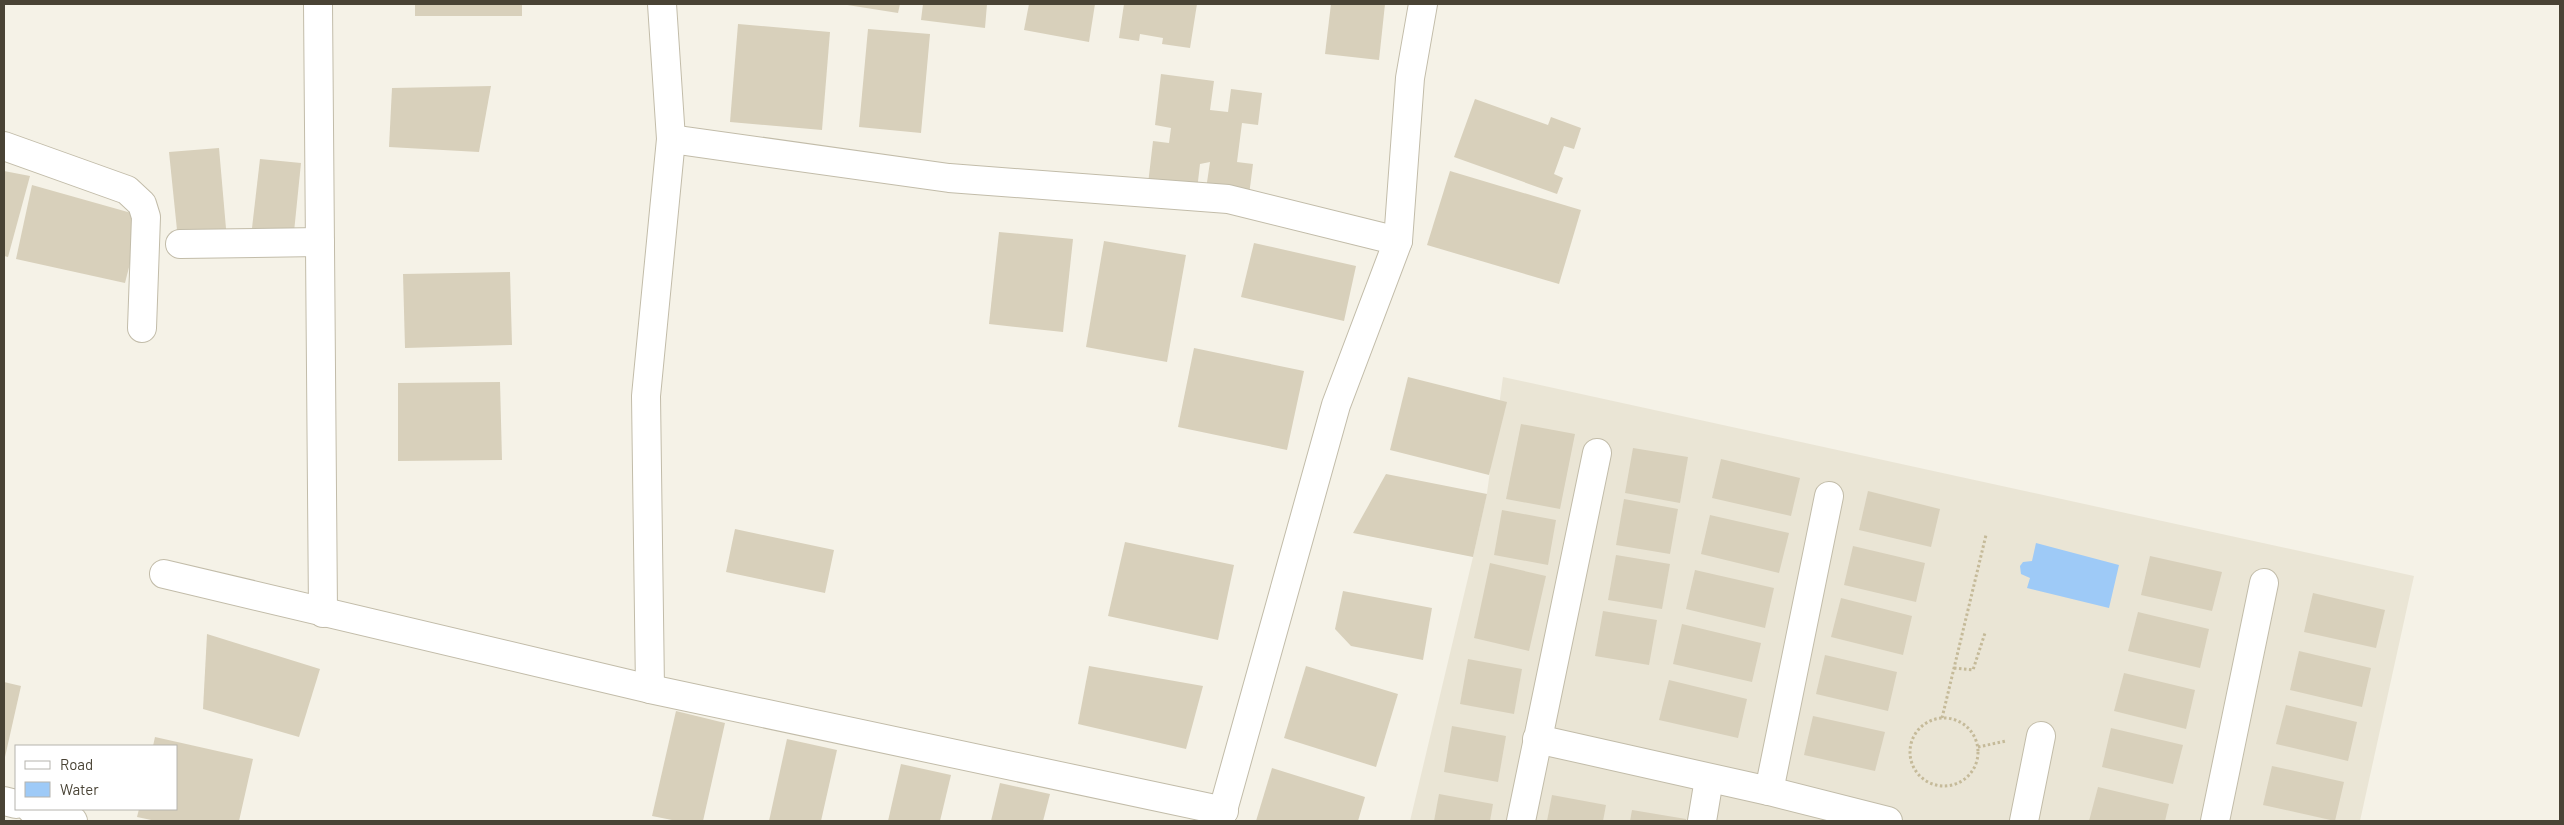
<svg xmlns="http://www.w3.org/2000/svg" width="2564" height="825" viewBox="0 0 2564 825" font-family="Barlow,sans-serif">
  <rect width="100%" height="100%" fill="#f5f2e7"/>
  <polygon fill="#eae5d5" points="1503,377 2414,576 2360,821 1410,821 1473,557 1487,493"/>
  <polygon fill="#9ecaf7" points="2036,543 2119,565 2109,608 2027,588 2030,578 2021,574 2020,566 2023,562 2032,561"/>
  <g fill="#d8d0bb">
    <rect x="415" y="4" width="107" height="12"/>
    <polygon points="841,4 900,4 898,13"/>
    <polygon points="923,4 987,4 985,28 921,20"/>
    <polygon points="1029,4 1095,4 1089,42 1024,30"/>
    <polygon points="1124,4 1197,4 1190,48 1162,44 1163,38 1140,34 1139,41 1119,38"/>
    <polygon points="1331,4 1385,4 1379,60 1325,54"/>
    <polygon points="738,24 830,32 822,130 730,122"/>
    <polygon points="868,29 930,34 921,133 859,127"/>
    <polygon points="1161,74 1214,81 1210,110 1228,112 1231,89 1262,93 1258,125 1242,123 1237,162 1253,164 1249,195 1206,189 1210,162 1200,164 1197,190 1148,184 1153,141 1169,143 1171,128 1155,125"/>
    <polygon points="491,86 479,152 389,147 392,88"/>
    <polygon points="1475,99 1548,125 1551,117 1581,128 1574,149 1564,146 1554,174 1563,178 1557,194 1454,157"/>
    <polygon points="219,148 227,240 177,230 169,152"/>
    <polygon points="260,159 301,163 294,232 252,228"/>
    <polygon points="4,171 30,176 8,257 4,256"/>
    <polygon points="1450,171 1581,210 1559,284 1427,245"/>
    <polygon points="32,185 142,216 125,283 16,259"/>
    <polygon points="999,232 1073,239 1063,332 989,324"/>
    <polygon points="1104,241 1186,255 1167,362 1086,347"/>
    <polygon points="1254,243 1356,266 1344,321 1241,297"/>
    <polygon points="510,272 512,345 405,348 403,274"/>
    <polygon points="1194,348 1304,371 1287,450 1178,427"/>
    <polygon points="1408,377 1507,402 1489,475 1390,450"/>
    <polygon points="500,382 502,460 398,461 398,383"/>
    <polygon points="1521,424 1575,434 1560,509 1506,499"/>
    <polygon points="1633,448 1688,457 1680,503 1625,493"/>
    <polygon points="1721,459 1800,478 1791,516 1712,498"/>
    <polygon points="1386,474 1487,494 1473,557 1353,533"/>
    <polygon points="1868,491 1940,509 1931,547 1859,530"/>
    <polygon points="1624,499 1678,509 1670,554 1616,545"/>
    <polygon points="1502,510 1556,520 1548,565 1494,555"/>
    <polygon points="1710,515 1789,533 1779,573 1701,554"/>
    <polygon points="735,529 834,550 825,593 726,572"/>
    <polygon points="1125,542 1234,565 1218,640 1108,616"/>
    <polygon points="1853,546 1925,563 1916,602 1844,585"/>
    <polygon points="1616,555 1670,564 1662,609 1608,600"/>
    <polygon points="2150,556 2222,572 2212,611 2141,595"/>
    <polygon points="1490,563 1546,576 1529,651 1474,638"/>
    <polygon points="1695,570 1774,588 1765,628 1686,609"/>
    <polygon points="1343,591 1432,608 1423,660 1351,646 1335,629"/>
    <polygon points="2313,593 2385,610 2376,648 2304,632"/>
    <polygon points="1841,598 1912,616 1903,655 1831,637"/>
    <polygon points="1603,611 1657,620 1649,665 1595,656"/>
    <polygon points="2138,612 2209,629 2200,668 2128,651"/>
    <polygon points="1682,624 1761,643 1752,682 1673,664"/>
    <polygon points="207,634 320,669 299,737 203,709"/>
    <polygon points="2299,651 2371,668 2362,707 2290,690"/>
    <polygon points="1825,655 1897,672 1888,711 1816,694"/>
    <polygon points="1468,659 1522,669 1514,714 1460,704"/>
    <polygon points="1089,666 1203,686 1186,749 1078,724"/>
    <polygon points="1306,666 1398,694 1376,767 1284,738"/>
    <polygon points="2124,673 2195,690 2186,729 2114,711"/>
    <polygon points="1669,680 1747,699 1738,738 1659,720"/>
    <polygon points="4,682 21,686 5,757 4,757"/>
    <polygon points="2286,705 2357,722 2348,761 2276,744"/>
    <polygon points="676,711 725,723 703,821 677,821 652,816"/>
    <polygon points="1813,716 1885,732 1875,771 1804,755"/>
    <polygon points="1452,726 1506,736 1498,782 1444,772"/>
    <polygon points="2111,728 2183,745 2173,784 2102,767"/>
    <polygon points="155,737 253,759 239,821 156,821 137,817 139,809 176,809 176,746 153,746"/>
    <polygon points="787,739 837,750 821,821 769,821"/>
    <polygon points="901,764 951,775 940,821 888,821"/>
    <polygon points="2272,766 2344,782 2335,821 2263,805"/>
    <polygon points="1272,768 1365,797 1358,821 1256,821"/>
    <polygon points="1000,783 1050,794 1043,821 991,821"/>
    <polygon points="2098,787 2169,804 2165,821 2089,821"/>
    <polygon points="1439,794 1493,804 1490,821 1434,821"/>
    <polygon points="1552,795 1606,805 1603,821 1547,821"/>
    <polygon points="1632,810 1686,819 1686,821 1630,821"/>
  </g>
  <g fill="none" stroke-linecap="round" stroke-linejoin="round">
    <defs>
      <g id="minor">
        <polyline points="318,4 323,613"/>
        <polyline points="671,139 949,178 1228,199 1398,241"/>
        <polyline points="4,146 127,190 142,204 146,217 142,328"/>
        <polyline points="180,244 320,242"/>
        <polyline points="164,574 650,689 1224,811"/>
        <polyline points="650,689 646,396 671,139 662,4"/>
        <polyline points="1537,739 1769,791 1888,821"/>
        <polyline points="1769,791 1829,496"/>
        <polyline points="4,801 16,804"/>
        <polyline points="31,809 73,821"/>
        <polyline points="1220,821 1336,405 1398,241 1410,78 1423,4"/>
        <polyline points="1521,821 1597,453"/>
        <polyline points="1702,821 1709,779"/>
        <polyline points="2024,821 2041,736"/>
        <polyline points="2215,821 2264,583"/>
      </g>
    </defs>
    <use href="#minor" stroke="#c2bca9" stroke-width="30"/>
    <g stroke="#c5ba99" stroke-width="3" stroke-dasharray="2.5 2.5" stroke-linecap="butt">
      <polyline points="1954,668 1973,670 1985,633"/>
      <circle cx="1944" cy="752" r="34"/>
      <polyline points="1942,718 1986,535"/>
      <polyline points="1978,747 2006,741"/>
    </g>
    <use href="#minor" stroke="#fff" stroke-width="28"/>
  </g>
  <rect width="2564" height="825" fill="none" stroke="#494335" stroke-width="10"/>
  <rect x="15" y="745" width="162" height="65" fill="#ffffff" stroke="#b6b4ae"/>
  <rect x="25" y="761" width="25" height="8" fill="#ffffff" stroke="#b6b4ae"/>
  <text x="60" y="770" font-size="15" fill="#494335">Road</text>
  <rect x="25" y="782" width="25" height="15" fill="#9ecaf7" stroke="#b6b4ae"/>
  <text x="60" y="795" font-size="15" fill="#494335">Water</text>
</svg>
